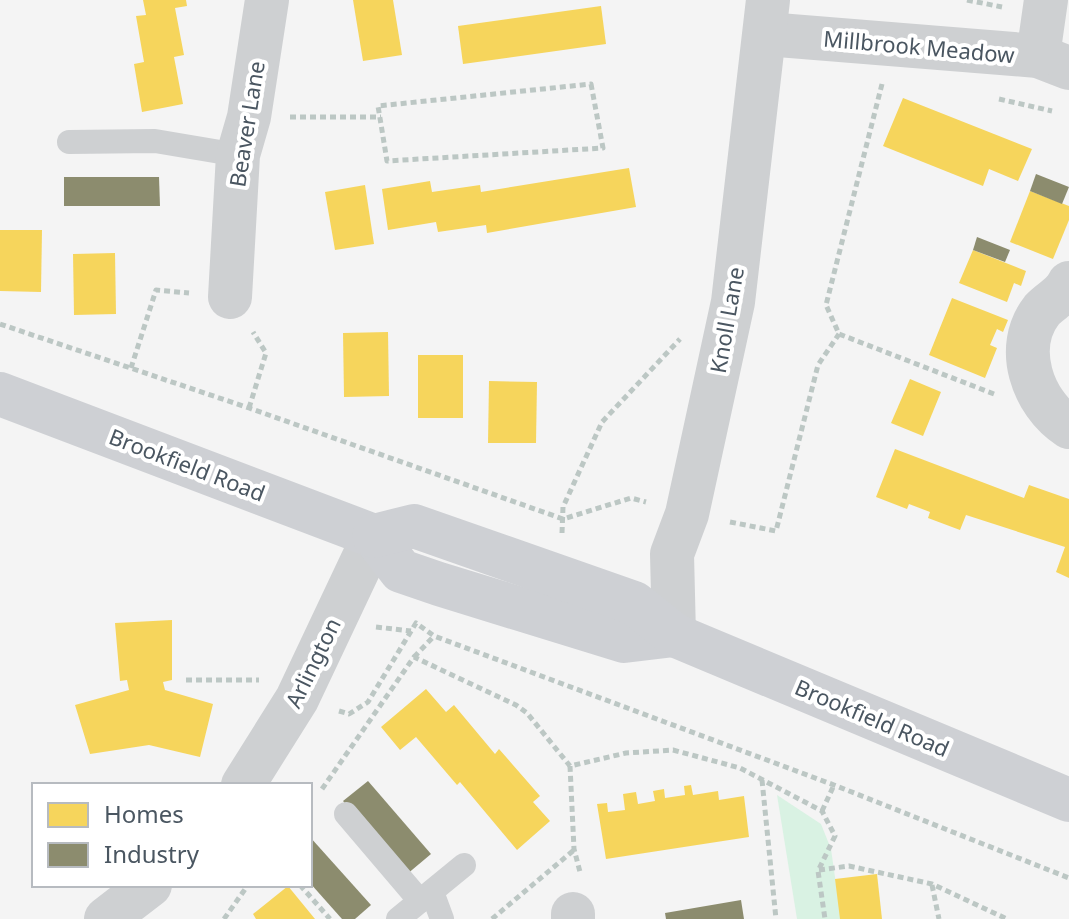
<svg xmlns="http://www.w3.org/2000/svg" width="1069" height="919" viewBox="0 0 1069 919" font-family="'Noto Sans',sans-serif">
  <rect width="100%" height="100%" fill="#f4f4f4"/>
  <polygon fill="#d9f2e3" points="777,795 821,824 831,849 841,919 797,919"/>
  <g fill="#f6d55c">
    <polygon points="143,0 186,0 187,6 175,8 184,55 174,57 183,104 142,112 134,64 144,62 136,16 146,15"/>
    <polygon points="353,0 393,0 402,55 363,61"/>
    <polygon points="601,6 606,44 463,64 458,26"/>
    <polygon points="903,98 1032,149 1018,181 989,169 983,186 883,146"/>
    <polygon points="629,168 636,207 487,233 486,225 438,232 436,222 388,230 382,189 430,181 432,192 480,185 481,192"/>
    <polygon points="365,185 374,244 335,250 325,192"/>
    <polygon points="1030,191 1069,206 1069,220 1053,259 1010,242"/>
    <polygon points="0,230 42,230 41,292 0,291"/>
    <polygon points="973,250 1026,271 1021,286 1014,283 1007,302 959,283"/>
    <polygon points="115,253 116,314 74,315 73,254"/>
    <polygon points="952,298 1008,320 1003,332 997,329 990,345 997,348 985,378 929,355"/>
    <polygon points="388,332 389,396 344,397 343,333"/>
    <rect x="418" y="355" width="45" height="63"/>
    <polygon points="910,379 941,392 923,436 891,423"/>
    <polygon points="489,381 537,382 536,443 488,443"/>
    <polygon points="895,449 1024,498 1029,485 1069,499 1069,578 1056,572 1065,547 966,515 960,530 928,518 930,512 909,504 907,509 876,497"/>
    <polygon points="172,620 172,680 163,682 165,690 213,704 200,757 149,745 90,754 75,705 129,690 127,680 120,681 115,623"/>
    <polygon points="426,689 446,712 454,705 495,754 499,749 540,796 533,802 550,821 517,850 460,782 457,785 416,737 400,750 381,727"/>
    <polygon points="691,785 693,795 718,791 719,800 744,796 749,837 606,859 597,804 607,803 608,812 625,810 623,794 636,792 638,804 655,801 653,791 664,789 665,798 685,795 684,786"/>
    <polygon points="877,874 882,919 840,919 835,879"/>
    <polygon points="288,886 315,919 256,919 253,914"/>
  </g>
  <g fill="#8c8c6e">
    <polygon points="1036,174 1069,187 1062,204 1030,191"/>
    <polygon points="64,177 159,177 160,206 64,206"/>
    <polygon points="977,237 1010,250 1005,262 973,250"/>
    <polygon points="368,781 431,854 406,875 343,801"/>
    <polygon points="310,837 371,905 355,919 342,919 310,883"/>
    <polygon points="741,900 744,919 666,919 665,913"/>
  </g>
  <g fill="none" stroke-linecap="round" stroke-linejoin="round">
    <g stroke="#bcc7c4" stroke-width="5" stroke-dasharray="6 4" stroke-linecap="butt">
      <polyline points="967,0 1002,7"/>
      <polygon points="591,84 603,148 387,161 378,106"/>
      <polyline points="882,84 826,305 839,334 994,394"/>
      <polyline points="999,99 1052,111"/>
      <polyline points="290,117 381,117"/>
      <polyline points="0,324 249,408 563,519 631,498 646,502"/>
      <polyline points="131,368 156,290 189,293"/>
      <polyline points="249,408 266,353 253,332"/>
      <polyline points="730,522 776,531 818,365 839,334"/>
      <polyline points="562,533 563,507 602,422 680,339"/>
      <polyline points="376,627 411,631"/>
      <polyline points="414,657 434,636"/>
      <polyline points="186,680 259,680"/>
      <polyline points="339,711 349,714 368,702 416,623 434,636 834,785 1069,878"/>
      <polyline points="570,766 574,849 580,872"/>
      <polyline points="762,780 776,919"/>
      <polyline points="322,789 414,657 516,705 527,713 570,766 626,753 673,750 740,768 822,811 835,836 818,871 825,919"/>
      <polyline points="822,811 834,785"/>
      <polyline points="819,870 849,866 932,884 1007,919"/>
      <polyline points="300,885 330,919"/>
      <polyline points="932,885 939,919"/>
      <polyline points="224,919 248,885"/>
      <polyline points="492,919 574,850"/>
    </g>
    <g stroke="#ced0d2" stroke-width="24">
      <polyline points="69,142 155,141 238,155"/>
      <polyline points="346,814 420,901"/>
      <polyline points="432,892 442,919"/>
      <polyline points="398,919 464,865"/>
    </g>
    <g stroke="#ced0d2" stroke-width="44">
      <polyline points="766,34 1038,56 1069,68"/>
      <polyline points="1038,56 1046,0"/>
      <path d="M1069 283C1063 296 1051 300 1042 310 1013 347 1032 403 1069 427"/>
      <polyline points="230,297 238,155 249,117 267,0"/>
      <polyline points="243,785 297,699 374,536"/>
      <polyline points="573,914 573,919"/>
      <polyline points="106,919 150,885"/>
    </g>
    <polyline stroke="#ced0d2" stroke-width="44" points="674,635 672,554 687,514 733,302 768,0"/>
    <g stroke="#ced0d4" stroke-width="44">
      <polyline points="0,394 374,536 401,571 439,584 624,641 674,635"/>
      <polyline points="374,536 414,526 634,603 674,635 1069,800"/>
    </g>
  </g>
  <g text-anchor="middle" stroke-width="8" stroke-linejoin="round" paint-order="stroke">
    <g font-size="22" fill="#4a5661" stroke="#fff">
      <text transform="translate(919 47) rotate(5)" y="8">Millbrook Meadow</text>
      <text transform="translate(247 124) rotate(-81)" y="8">Beaver Lane</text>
      <text transform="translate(727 320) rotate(-80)" y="8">Knoll Lane</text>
      <text transform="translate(187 465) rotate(21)" y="8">Brookfield Road</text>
      <text transform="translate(313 663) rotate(-64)" y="8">Arlington</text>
      <text transform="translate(872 718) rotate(23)" y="8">Brookfield Road</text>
    </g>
  </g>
  <rect x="32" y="783" width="280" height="104" fill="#ffffff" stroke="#b7bbc0" stroke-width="2"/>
  <rect x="48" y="803" width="40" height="24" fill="#f6d55c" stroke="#b7bbc0" stroke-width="2"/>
  <text x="104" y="823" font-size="24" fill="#4a5661">Homes</text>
  <rect x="48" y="843" width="40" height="24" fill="#8c8c6e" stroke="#b7bbc0" stroke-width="2"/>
  <text x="104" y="863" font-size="24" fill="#4a5661">Industry</text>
</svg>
